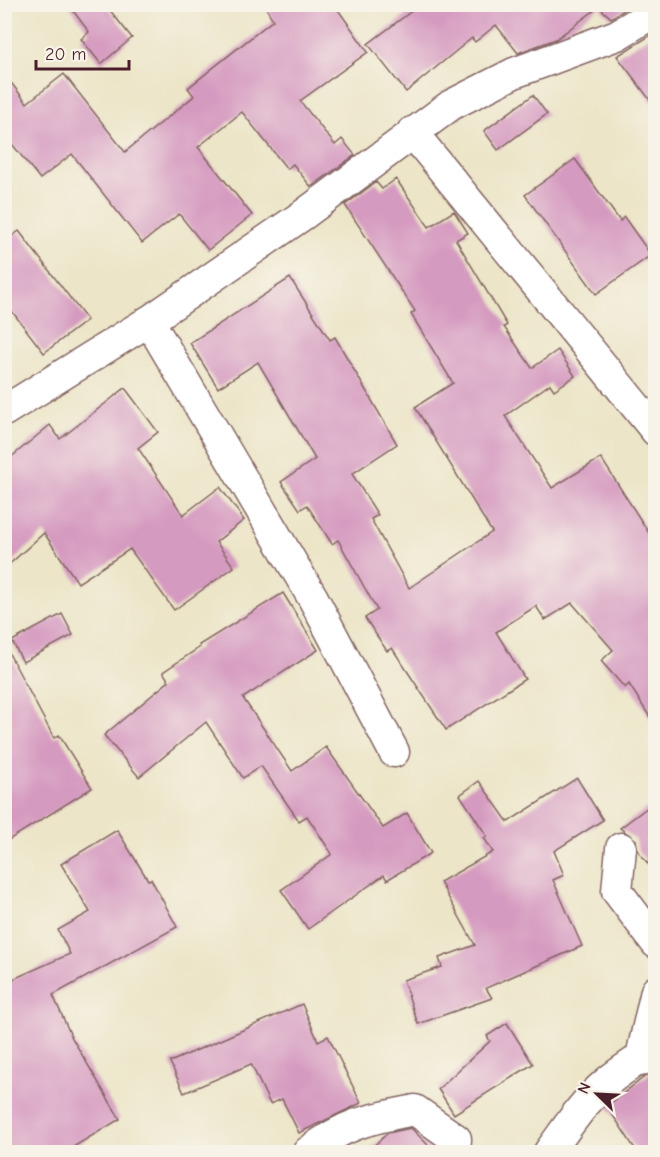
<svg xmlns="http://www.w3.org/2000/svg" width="660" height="1157" viewBox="0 0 660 1157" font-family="'Comic Neue',sans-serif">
  <rect width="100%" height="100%" fill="#f7f3e8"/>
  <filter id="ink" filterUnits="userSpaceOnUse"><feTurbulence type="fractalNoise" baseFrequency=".0167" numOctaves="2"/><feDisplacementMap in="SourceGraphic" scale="12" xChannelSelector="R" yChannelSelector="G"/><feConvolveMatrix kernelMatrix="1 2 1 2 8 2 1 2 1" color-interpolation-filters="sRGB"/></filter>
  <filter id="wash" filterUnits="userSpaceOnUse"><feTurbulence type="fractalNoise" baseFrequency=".008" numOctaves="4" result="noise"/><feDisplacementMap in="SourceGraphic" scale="24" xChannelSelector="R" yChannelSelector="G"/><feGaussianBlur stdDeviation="1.35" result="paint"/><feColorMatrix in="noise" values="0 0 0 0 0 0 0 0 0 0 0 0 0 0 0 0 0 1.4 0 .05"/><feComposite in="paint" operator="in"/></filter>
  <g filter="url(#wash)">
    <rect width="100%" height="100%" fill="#ece5c8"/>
    <g id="blocks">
      <g fill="#d59ac0">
        <polygon points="68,4 105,4 132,38 101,64 81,39 89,32"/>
        <polygon points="264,4 334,4 368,52 300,101 335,145 342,139 355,155 311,187 293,164 287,169 242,112 198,147 252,215 208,250 179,214 142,243 72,154 40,179 4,134 4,74 27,103 64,74 125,152 194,96 188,88 273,20"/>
        <polygon points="421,4 634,4 611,18 599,7 556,39 518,53 496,25 475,42 472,38 406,92 368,44"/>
        <polygon points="656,32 656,108 617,56"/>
        <polygon points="533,95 547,114 498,150 484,131"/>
        <polygon points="575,159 620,221 624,217 651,255 596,294 525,195"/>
        <polygon points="396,179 429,227 454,211 468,233 456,240 507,325 504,327 532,368 558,350 575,376 554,390 550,384 505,416 552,488 601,458 656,544 656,727 629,684 625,688 601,661 613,650 572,603 545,620 536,606 496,632 525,679 446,730 392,648 387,651 365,618 377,610 338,540 332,544 307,505 300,510 281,482 315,459 258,362 218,388 190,343 290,278 330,340 335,337 397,444 352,474 378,515 371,519 409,588 492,532 415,407 453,383 411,314 415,311 345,205 376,182 382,189"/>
        <polygon points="19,231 87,320 44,353 4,301 4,242"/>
        <polygon points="125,388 158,432 138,448 183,515 220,487 244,520 216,542 234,567 174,610 130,549 78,583 44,533 4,569 4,463 50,425 60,439"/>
        <polygon points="283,593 318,650 243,698 292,771 326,747 383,828 407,813 431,853 387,880 384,875 308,929 281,890 332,854 307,816 299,821 261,766 243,778 206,722 139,777 104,735 169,681 163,672 200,647 199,645"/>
        <polygon points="62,614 73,635 23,662 12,641"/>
        <polygon points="4,644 54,738 59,735 92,788 4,843"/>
        <polygon points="577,778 603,820 554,851 564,875 553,880 582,946 486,988 492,998 418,1024 403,980 442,967 439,958 475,945 440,882 493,852 484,838 487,836 460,795 479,781 508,822"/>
        <polygon points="656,801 656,874 638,851 636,840 620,828"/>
        <polygon points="117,830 148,880 151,879 177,927 53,995 72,1038 120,1119 65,1152 4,1152 4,983 70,954 58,930 90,912 61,864"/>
        <polygon points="302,1004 318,1041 328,1036 361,1103 299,1133 282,1099 270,1104 251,1064 184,1093 170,1062"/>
        <polygon points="507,1023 533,1064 454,1114 438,1089 490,1041 487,1036"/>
        <polygon points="656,1068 656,1152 637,1152 607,1106"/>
        <polygon points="411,1128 435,1152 367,1152 388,1133"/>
      </g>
    </g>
  </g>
  <g filter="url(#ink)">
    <use href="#blocks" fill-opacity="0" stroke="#836462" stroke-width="1.5"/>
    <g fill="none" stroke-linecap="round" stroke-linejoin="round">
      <defs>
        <g id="street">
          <polyline points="412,132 656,431"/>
          <polyline points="149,321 313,598 394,752"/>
          <polyline points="4,411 149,321 303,215 451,105 514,73 617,35 656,11"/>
          <polyline points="621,848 617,891 656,943"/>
          <polyline points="640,1061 656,991"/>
          <path d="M308 1152C346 1123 369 1119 415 1110L456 1139 455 1152"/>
          <path d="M549 1152C567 1128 583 1102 606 1083 622 1069 640 1060 656 1046"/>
        </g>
      </defs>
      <use href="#street" stroke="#836462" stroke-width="33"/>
      <use href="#street" stroke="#fff" stroke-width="30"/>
    </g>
  </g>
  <rect width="660" height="1157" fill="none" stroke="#f7f3e8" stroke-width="24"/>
  <g transform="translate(597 1094) rotate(294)" stroke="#f7f3e8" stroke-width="4.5" paint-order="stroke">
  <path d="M0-4.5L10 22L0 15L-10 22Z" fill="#4a1f2b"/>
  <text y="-9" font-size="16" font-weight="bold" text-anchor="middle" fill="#4a1f2b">N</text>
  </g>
  <path d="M36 60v9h93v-9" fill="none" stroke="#4a1f2b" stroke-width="3"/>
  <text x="45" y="60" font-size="18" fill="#4a1f2b" stroke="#f7f3e8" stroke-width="4.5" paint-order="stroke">20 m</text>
</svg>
